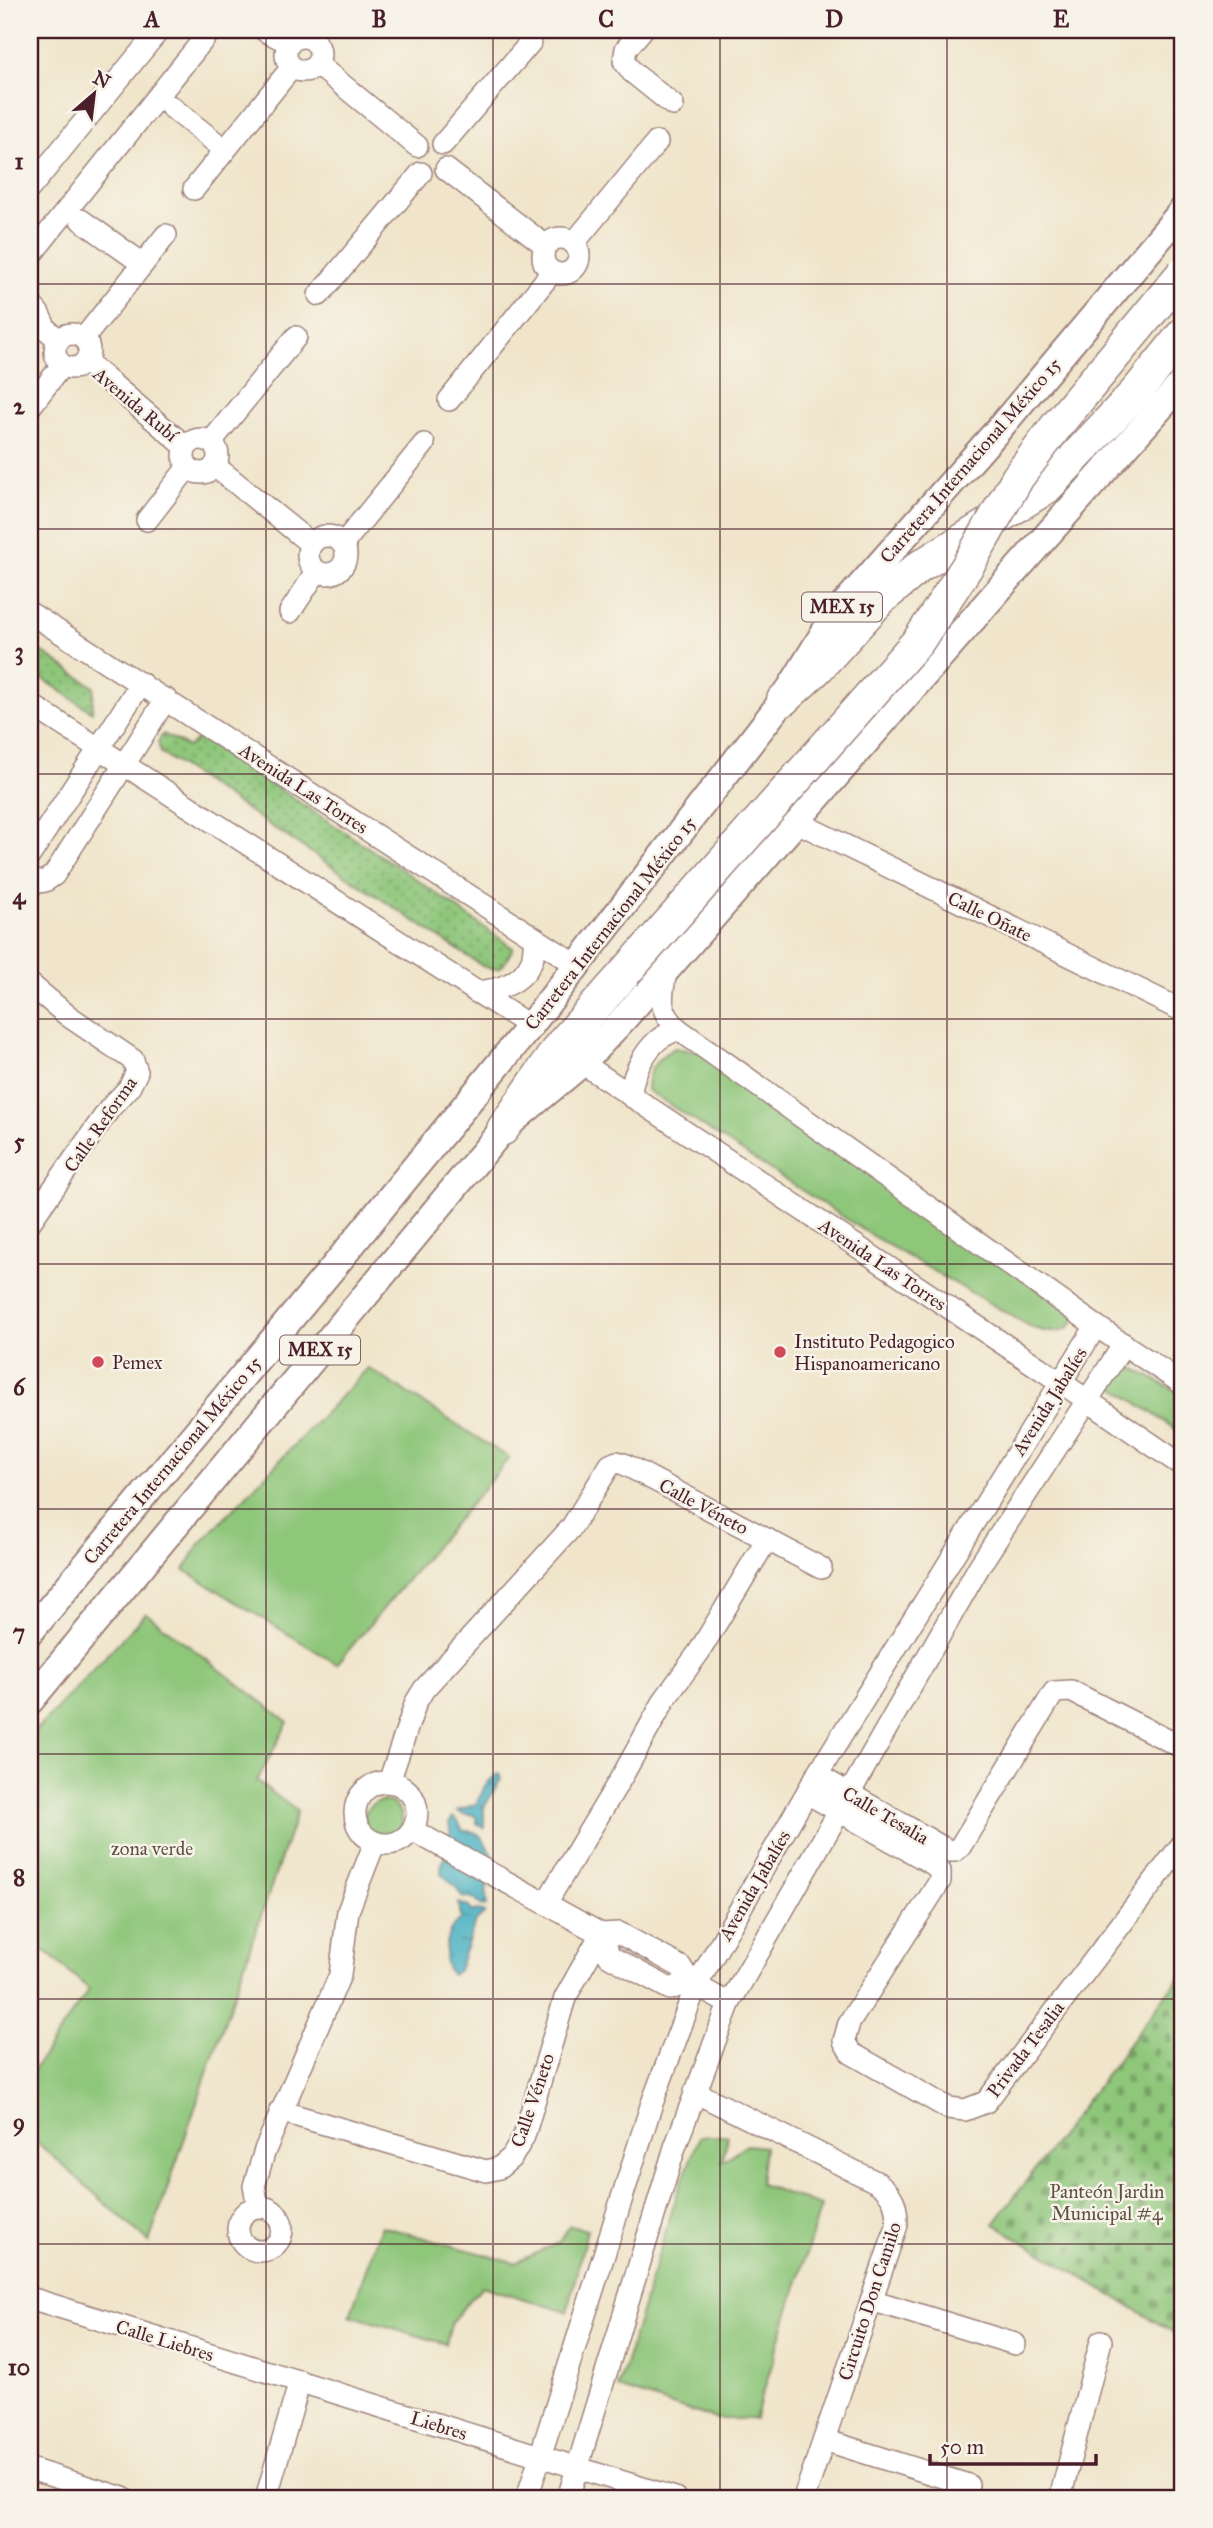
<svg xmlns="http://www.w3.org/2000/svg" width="1213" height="2528" viewBox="0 0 1213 2528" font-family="'IM FELL Great Primer',serif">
  <defs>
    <pattern id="grass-dots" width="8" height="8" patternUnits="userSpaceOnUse" patternTransform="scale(1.75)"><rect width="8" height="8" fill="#8ec67a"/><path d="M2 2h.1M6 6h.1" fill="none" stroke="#76a064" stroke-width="1.8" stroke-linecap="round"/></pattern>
    <pattern id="cemetery-stones" width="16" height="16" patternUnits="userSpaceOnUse" patternTransform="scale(1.75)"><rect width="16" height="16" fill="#8ec67a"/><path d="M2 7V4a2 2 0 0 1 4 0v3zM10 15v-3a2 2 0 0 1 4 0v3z" fill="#76a064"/></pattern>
    <pattern id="water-ripples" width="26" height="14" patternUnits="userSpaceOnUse" patternTransform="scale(1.75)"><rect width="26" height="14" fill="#44b0c2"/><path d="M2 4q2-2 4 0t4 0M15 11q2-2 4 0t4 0" fill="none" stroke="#3b8f9e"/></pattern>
  </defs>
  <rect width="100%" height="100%" fill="#f7f3e8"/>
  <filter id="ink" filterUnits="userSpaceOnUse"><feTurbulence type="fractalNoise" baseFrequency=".0143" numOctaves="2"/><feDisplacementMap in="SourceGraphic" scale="14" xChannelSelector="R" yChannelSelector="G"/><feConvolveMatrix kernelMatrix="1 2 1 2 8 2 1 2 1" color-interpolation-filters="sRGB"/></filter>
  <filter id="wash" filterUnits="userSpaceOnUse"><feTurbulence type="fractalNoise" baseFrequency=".00686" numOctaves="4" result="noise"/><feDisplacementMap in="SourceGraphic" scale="28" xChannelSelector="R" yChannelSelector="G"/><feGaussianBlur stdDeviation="1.57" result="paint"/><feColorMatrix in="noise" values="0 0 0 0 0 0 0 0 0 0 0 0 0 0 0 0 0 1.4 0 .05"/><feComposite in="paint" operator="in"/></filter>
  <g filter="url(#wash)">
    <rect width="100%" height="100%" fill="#f0e5cb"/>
    <g fill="url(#grass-dots)" stroke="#6c7252" stroke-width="2">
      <polygon points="30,644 94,687 92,712 30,670"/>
      <polygon points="163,734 188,747 200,737 413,877 513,948 504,964 498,969 484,967 161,753 158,742"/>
    </g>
    <polygon fill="url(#cemetery-stones)" stroke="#6c7252" stroke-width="2" points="1183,1972 1183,2338 994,2224"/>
    <g fill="#8ec67a" stroke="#6c7252" stroke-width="2">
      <path d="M675 1048 715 1055 1076 1317C1067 1336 1051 1334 1033 1328L874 1237 647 1090C647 1069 657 1057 675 1048Z"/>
      <polygon points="1121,1361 1183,1395 1183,1434 1108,1383"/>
      <polygon points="368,1368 509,1458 337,1664 184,1570 199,1545"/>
      <polygon points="146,1613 288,1722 257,1781 297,1811 149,2242 30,2136 30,2075 89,1989 30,1938 30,1737"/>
      <circle cx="383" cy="1820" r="19"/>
      <polygon points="700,2136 728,2136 722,2162 746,2145 764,2147 760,2184 821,2206 755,2419 716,2419 618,2388 678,2191"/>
      <polygon points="381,2226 515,2263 558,2243 570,2226 587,2230 567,2312 482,2286 452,2321 446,2344 350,2315"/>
    </g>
    <g fill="url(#water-ripples)" stroke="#476876" stroke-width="2">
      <polygon points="498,1774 501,1775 501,1779 484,1807 484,1828 477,1823 477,1819 474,1815 463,1814 457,1811 476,1804 487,1783"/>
      <path d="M453 1817 458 1821 463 1831C483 1830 483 1841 493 1857L486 1892 487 1906 481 1905 475 1899 462 1897 456 1887 441 1873C440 1852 455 1849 449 1823Z"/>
      <path d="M459 1903 469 1907 473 1912 477 1910 485 1913 475 1922 458 1970 452 1975C442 1965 444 1944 450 1932 452 1926 457 1923 461 1919Z"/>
    </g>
  </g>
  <g filter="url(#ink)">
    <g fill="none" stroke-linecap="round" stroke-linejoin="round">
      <defs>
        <g id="minor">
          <path d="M264 30C273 36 281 37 289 44"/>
          <polyline points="642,30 626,49 624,61 632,72 673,105"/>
          <circle cx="303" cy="54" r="17"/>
          <polyline points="318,65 417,146"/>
          <polyline points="170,106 225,150"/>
          <polyline points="443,144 530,43"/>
          <polyline points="446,169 546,246"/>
          <polyline points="30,188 159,30"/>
          <polyline points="194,189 292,67"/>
          <polyline points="81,220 143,264"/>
          <circle cx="561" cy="256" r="18"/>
          <polyline points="574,243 657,142"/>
          <polyline points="30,256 211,30"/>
          <polyline points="319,295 421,173"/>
          <polyline points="30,303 39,314 46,329"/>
          <polyline points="30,325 46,329 59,340"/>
          <circle cx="72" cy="351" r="17"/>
          <polyline points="84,338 166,235"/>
          <polyline points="86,362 186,447"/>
          <polyline points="449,400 552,272"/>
          <polyline points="30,407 62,365"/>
          <circle cx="201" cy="456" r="17"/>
          <polyline points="211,442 296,337"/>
          <polyline points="215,466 311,544"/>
          <polyline points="147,520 188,467"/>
          <circle cx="327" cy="555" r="19"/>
          <polyline points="343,544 424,444"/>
          <polyline points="290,612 317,571"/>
          <polyline points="30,613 577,965"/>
          <polyline points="30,704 530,1026"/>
          <polyline points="797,822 1183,1011"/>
          <polyline points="30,855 141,683"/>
          <polyline points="30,883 45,881 54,875 166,699"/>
          <path d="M666 972C661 998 658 1010 678 1029L1096 1326 1183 1384"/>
          <polyline points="30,984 67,1015 133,1060 137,1072 129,1088 110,1108 30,1222"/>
          <path d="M476 992C499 990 522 984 532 960 534 954 534 944 535 938"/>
          <polyline points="582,1063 1062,1383 1183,1466"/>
          <path d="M632 1097C629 1079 644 1052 658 1040 664 1035 672 1032 678 1029"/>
          <polyline points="817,1775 949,1851 955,1851 960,1847 1054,1692 1071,1691 1183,1748"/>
          <circle cx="386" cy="1813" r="31"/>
          <polyline points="389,1782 416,1702 424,1689 571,1528 610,1465 617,1462 624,1464 821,1568"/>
          <polyline points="807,1793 933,1864 940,1871 940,1881 849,2023 844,2041 851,2053 948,2108 965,2110 986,2102 1183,1843"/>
          <polyline points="412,1830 601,1934 619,1933 681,1967 690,1982 729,2004"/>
          <polyline points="546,1903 624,1773 665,1699 699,1652 767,1539"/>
          <polyline points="603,1935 609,1956 670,1989 690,1982"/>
          <path d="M695 2092 878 2183C894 2195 897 2205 897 2225L804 2498"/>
          <polyline points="280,2111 486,2171 499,2168 512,2157 524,2136 565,1998 601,1934"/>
          <polyline points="258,2206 254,2186 265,2150 340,1975 348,1911 375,1842"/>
          <circle cx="260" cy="2229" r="22"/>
          <polyline points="30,2298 675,2498"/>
          <polyline points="871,2300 1015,2344"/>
          <polyline points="824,2440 968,2485"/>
          <polyline points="30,2469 123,2498"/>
          <polyline points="266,2498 300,2381"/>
          <polyline points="527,2498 651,2106 696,1986 817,1775 1096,1326"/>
          <polyline points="568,2498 675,2147 729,2004 980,1565 1124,1344"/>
          <polyline points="1060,2498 1101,2341"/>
        </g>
        <g id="major">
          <polyline points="30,1632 336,1264 530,1026 783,700 835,615 998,430 1183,210"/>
          <polyline points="30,1701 503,1129 582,1063 627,1015 1001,587 1183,382"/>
        </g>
        <g id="highway">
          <polyline points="783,700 818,668 881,599 919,567 1046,488 1137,391 1183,334"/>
          <polyline points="503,1129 559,1047 624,974"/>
        </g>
      </defs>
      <use href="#minor" stroke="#9d827b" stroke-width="24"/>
      <use href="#major" stroke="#9d827b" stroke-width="30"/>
      <use href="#highway" stroke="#9d827b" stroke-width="35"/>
      <use href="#minor" stroke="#fff" stroke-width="21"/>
      <use href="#major" stroke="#fff" stroke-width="26"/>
      <use href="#highway" stroke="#fff" stroke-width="32"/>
      <defs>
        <polyline id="highway-bridge" points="624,974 919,640 968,565 1018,477 1058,424 1183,273"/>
      </defs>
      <use href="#highway-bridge" stroke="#9d827b" stroke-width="35" stroke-linecap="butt"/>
      <use href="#highway-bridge" stroke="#fff" stroke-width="32"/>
    </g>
  </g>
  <path fill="none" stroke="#4a1f2b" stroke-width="2" stroke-opacity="0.55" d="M266 30V2498M493 30V2498M720 30V2498M947 30V2498M30 284H1183M30 529H1183M30 774H1183M30 1019H1183M30 1264H1183M30 1509H1183M30 1754H1183M30 1999H1183M30 2244H1183"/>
  <g fill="#d1495b" stroke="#f7f3e8" stroke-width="2.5">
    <circle cx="780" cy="1352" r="7"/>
    <circle cx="98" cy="1362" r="7"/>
  </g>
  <g text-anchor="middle" stroke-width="5" stroke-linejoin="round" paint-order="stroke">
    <g fill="#f7f3e8" stroke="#7e5f64" stroke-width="2">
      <rect x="802" y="592.5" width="80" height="29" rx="5"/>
      <rect x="280" y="1335.5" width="80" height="29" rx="5"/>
    </g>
    <g font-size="18" font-weight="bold" fill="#4a1f2b">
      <text x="842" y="613">MEX 15</text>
      <text x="320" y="1356">MEX 15</text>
    </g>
    <g font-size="19" fill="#4a1f2b" stroke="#f7f3e8">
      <text transform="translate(136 404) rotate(40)" y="7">Avenida Rubí</text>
      <text transform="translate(970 460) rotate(-49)" y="7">Carretera Internacional México 15</text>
      <text transform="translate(304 788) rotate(33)" y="7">Avenida Las Torres</text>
      <text transform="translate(990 916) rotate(26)" y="7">Calle Oñate</text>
      <text transform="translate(610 923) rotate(-52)" y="7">Carretera Internacional México 15</text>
      <text transform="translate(100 1124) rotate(-55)" y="7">Calle Reforma</text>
      <text transform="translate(883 1264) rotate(34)" y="7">Avenida Las Torres</text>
      <text transform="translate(1049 1401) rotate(-58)" y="7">Avenida Jabalíes</text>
      <text transform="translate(172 1460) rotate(-50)" y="7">Carretera Internacional México 15</text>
      <text transform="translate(704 1506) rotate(28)" y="7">Calle Véneto</text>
      <text transform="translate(886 1815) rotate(30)" y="7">Calle Tesalia</text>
      <text transform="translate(754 1885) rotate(-60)" y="7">Avenida Jabalíes</text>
      <text transform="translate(1025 2049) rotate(-53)" y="7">Privada Tesalia</text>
      <text transform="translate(532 2100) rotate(-71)" y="7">Calle Véneto</text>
      <text transform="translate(869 2301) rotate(-72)" y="7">Circuito Don Camilo</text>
      <text transform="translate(165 2340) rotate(17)" y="7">Calle Liebres</text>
      <text transform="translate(439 2425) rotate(17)" y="7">Liebres</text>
    </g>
    <g font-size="19" fill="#4a1f2b" stroke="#f7f3e8" text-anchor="start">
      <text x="794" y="1348">Instituto Pedagogico<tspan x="794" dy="22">Hispanoamericano</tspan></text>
      <text x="112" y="1369">Pemex</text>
    </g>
    <g font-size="19" fill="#5e5143" stroke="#f7f3e8">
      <text x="152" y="1855">zona verde</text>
      <text x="1107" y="2198">Panteón Jardin<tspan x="1107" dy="22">Municipal #4</tspan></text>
    </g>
  </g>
  <rect width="1213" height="2528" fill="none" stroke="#f7f3e8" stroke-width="77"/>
  <g transform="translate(94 94) rotate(28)" stroke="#f7f3e8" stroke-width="5" paint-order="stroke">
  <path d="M0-5L12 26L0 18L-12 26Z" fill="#4a1f2b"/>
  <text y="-10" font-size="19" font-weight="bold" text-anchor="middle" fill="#4a1f2b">N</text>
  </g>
  <path d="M930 2454v10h166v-10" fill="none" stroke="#4a1f2b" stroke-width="3.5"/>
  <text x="940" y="2454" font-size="21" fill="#4a1f2b" stroke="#f7f3e8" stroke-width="5" paint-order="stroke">50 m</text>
  <rect x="38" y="38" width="1136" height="2452" fill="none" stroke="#4a1f2b" stroke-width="2.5"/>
  <g font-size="23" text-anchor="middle" font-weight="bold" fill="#4a1f2b">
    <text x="152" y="27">A</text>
    <text x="379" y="27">B</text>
    <text x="606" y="27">C</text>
    <text x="834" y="27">D</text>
    <text x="1061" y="27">E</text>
    <text x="19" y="169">1</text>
    <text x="19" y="414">2</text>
    <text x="19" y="659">3</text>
    <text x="19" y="904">4</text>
    <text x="19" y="1149">5</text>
    <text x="19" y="1395">6</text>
    <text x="19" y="1640">7</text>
    <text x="19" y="1885">8</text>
    <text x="19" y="2130">9</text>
    <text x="19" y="2375">10</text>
  </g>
</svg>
